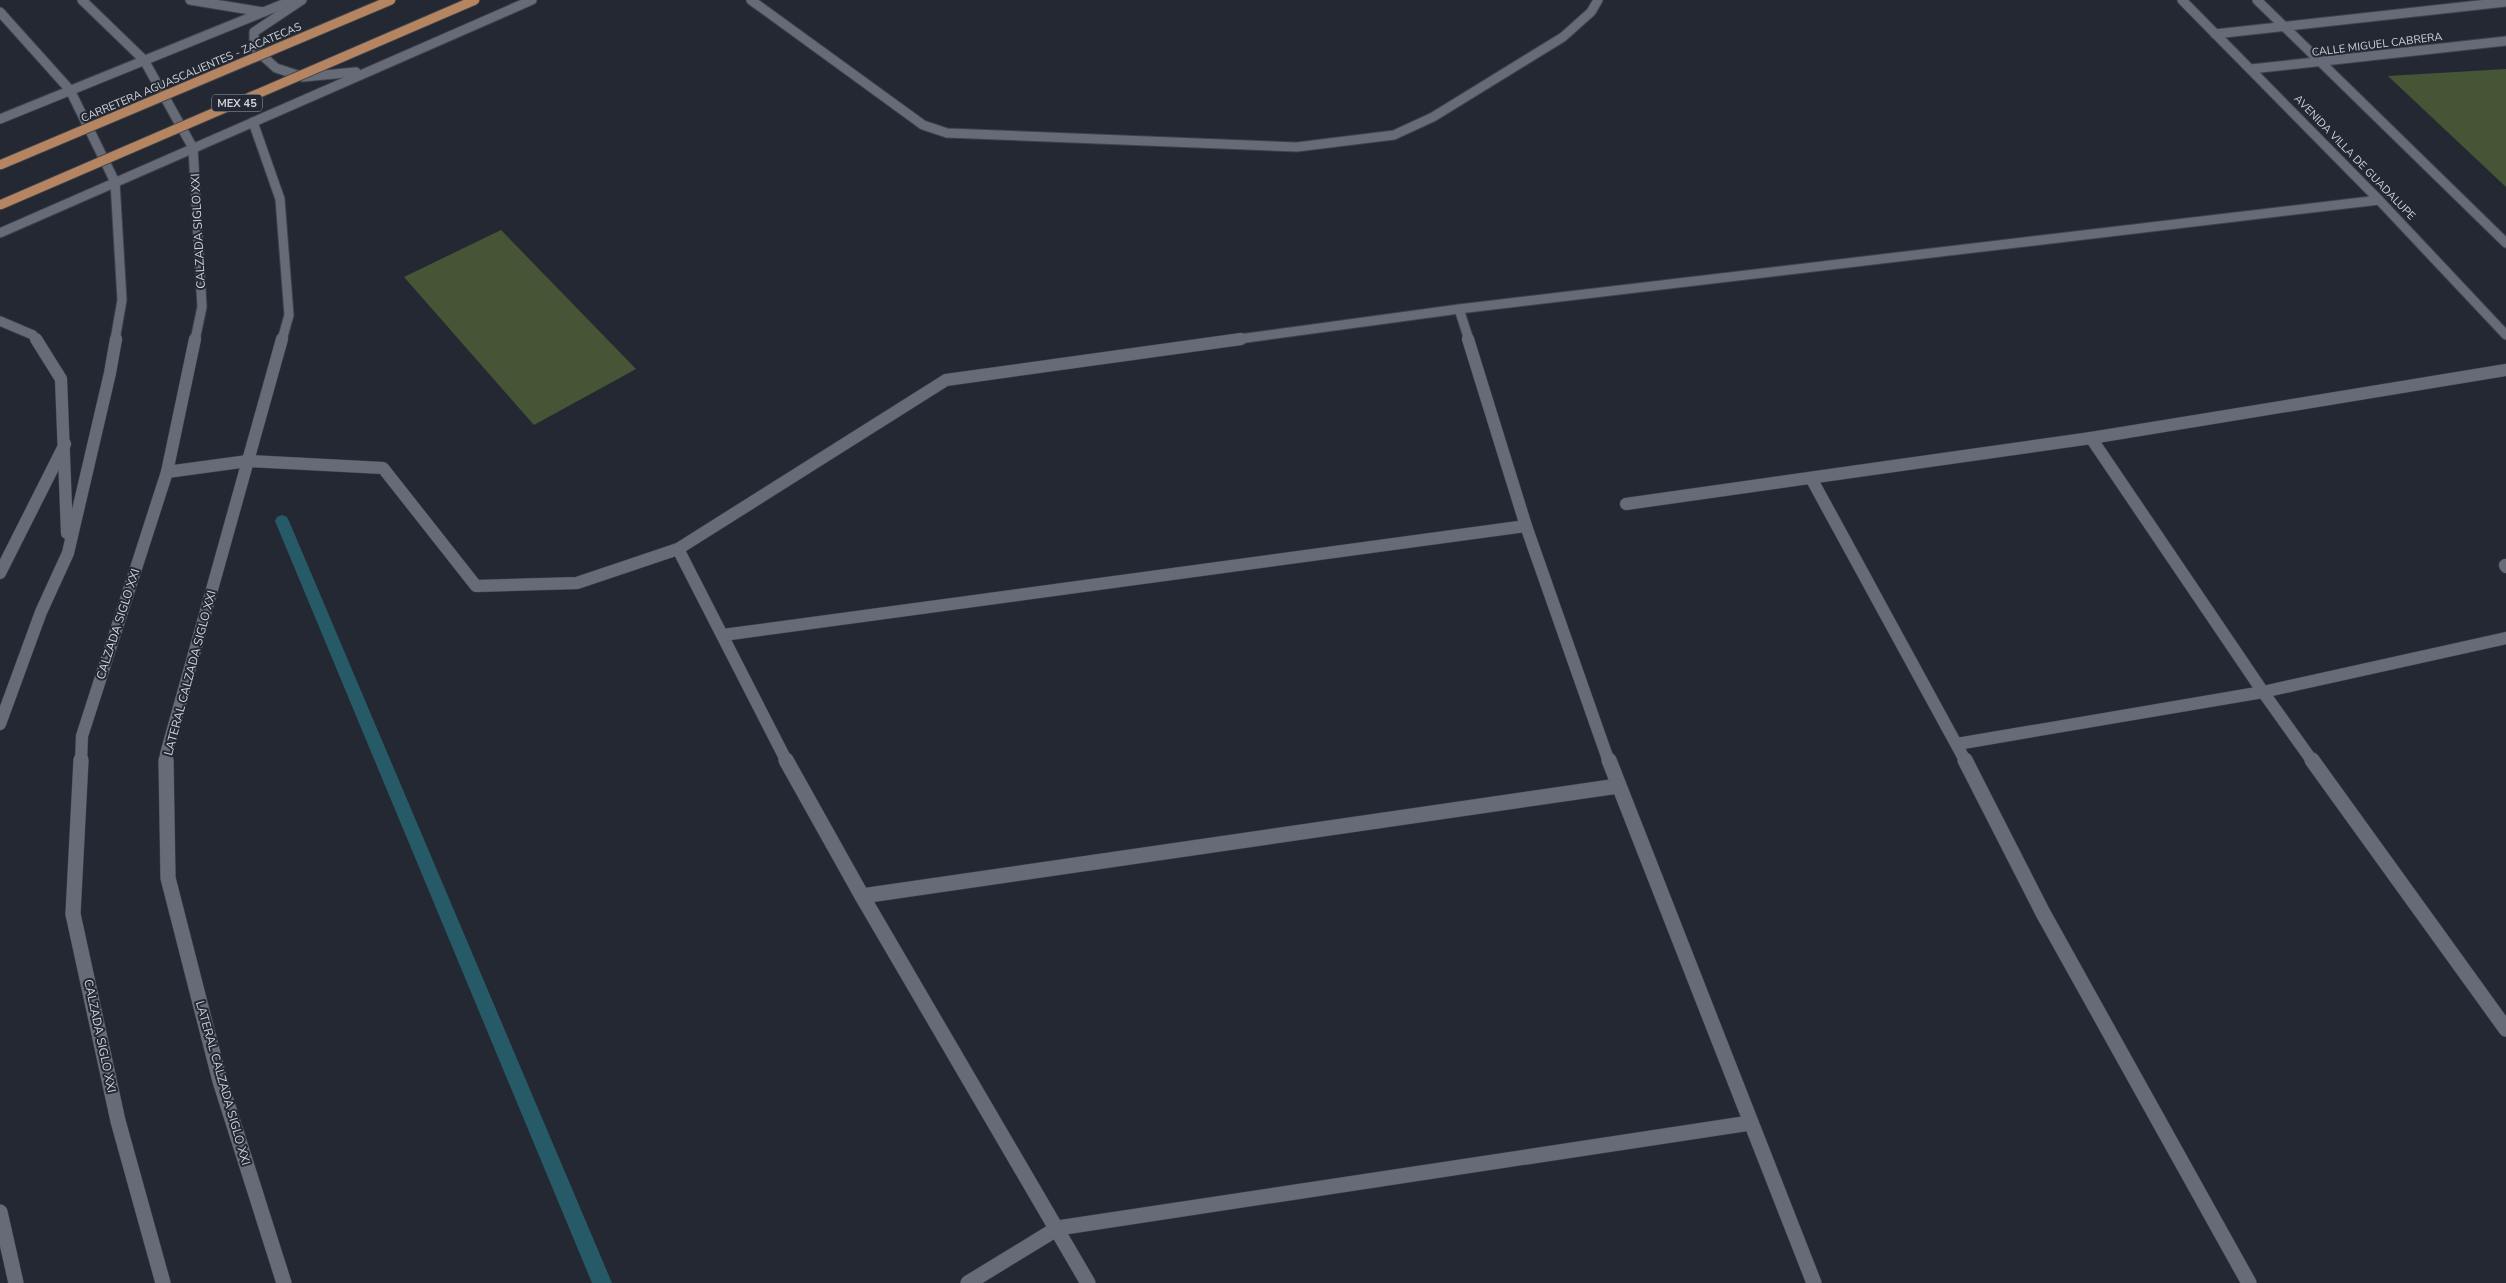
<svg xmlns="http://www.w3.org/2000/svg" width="2506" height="1283" viewBox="0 0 2506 1283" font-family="'Nunito Sans',sans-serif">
  <rect width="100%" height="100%" fill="#232832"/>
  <g fill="#465536">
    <polygon points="2506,69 2506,187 2388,76"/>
    <polygon points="501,230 636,369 534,425 404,277"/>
  </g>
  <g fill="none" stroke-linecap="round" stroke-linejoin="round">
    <polygon fill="#275a67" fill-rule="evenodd" points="282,515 287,517 289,521 612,1283 592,1283 275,521 277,517"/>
    <defs>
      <g id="minor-far2">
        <polyline points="82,0 144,60"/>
        <polyline points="190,0 263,12"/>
        <polyline points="751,0 923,125 947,133 1297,147 1394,135 1433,117 1563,37 1591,12 1598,0"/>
        <polyline points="0,12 70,90"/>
        <polyline points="2215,34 2506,2"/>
        <polyline points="2251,69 2506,41"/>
        <polyline points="1459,309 1469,340"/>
        <polyline points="1232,340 1459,309 2379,200"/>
      </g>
      <g id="minor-far1">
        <polyline points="1468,339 1526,526 1609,762"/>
        <polyline points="2091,438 2263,692 2313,762"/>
        <polyline points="167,472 248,461 383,468 476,586 577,583 678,549 946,380 1241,339"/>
        <polyline points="1811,478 1966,762"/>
        <polyline points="1626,504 2091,438 2506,370"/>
        <polyline points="678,549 787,762"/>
        <polyline points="2505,565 2506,567"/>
        <polyline points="723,635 1526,526"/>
        <polyline points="1957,744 2263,692 2506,638"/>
      </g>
      <g id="minor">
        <polyline points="786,760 862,896 1088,1283"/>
        <polyline points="1609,760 1814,1283"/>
        <polyline points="1965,760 2043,913 2249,1283"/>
        <polyline points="2312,760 2506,1029"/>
        <polyline points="862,896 1618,786"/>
        <polyline points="968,1283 1058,1228 1750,1123"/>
      </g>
      <g id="tertiary-far2">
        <polyline points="302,0 254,32 254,48 276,68 303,77 356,72"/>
        <polyline points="2182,0 2379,200 2506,335"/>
        <polyline points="2257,0 2506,243"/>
        <polyline points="0,119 293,0"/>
        <polyline points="253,122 280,199 289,315 282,340"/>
        <polyline points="0,233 532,0"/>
      </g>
      <g id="tertiary-far1">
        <polyline points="0,573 65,444"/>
        <polyline points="166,762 166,754 282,339"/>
      </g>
      <polyline id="tertiary" points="166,760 168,878 220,1081 284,1283"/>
      <g id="secondary-far2">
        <polyline points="144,60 193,148 202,307 195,340"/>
        <polyline points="70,90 115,182 122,300 115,340"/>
        <polyline points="0,321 33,335 36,340"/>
      </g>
      <g id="secondary-far1">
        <polyline points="36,339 61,379 67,533"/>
        <polyline points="0,724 41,612 68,553 110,373 116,339"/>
        <polyline points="81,762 82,736 167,472 195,339"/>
      </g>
      <g id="secondary">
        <polyline points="81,760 73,914 118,1121 163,1283"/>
        <polyline points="0,1212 16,1283"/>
      </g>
    </defs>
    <use href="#minor-far2" stroke="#3f434b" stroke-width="11"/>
    <use href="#minor-far1" stroke="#3f434b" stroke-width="13"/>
    <use href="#minor" stroke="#3f434b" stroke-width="16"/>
    <use href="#tertiary-far2" stroke="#3f434b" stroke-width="11"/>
    <use href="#tertiary-far1" stroke="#3f434b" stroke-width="13"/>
    <use href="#tertiary" stroke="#3f434b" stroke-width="16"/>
    <use href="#secondary-far2" stroke="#3f434b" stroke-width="11"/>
    <use href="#secondary-far1" stroke="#3f434b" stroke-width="13"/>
    <use href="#secondary" stroke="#3f434b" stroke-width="16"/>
    <use href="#minor-far2" stroke="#666b77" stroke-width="9"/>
    <use href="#minor-far1" stroke="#666b77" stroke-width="12"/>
    <use href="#minor" stroke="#666b77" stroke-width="15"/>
    <use href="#tertiary-far2" stroke="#666b77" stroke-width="9"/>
    <use href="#tertiary-far1" stroke="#666b77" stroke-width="12"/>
    <use href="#tertiary" stroke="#666b77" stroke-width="15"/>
    <use href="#secondary-far2" stroke="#666b77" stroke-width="9"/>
    <use href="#secondary-far1" stroke="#666b77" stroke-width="12"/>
    <use href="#secondary" stroke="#666b77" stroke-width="15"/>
    <defs>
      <g id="primary-bridge">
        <polyline points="0,165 391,0"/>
        <polyline points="0,205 475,0"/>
      </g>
    </defs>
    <use href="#primary-bridge" stroke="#3f434b" stroke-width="11" stroke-linecap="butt"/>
    <use href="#primary-bridge" stroke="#b58461" stroke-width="9"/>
  </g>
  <g text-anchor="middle" stroke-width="4" stroke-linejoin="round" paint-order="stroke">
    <g font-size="11" fill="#d0d3da" stroke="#232832">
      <text transform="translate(2377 44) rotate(-7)" y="4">CALLE MIGUEL CABRERA</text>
      <text transform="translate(191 72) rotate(-23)" y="4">CARRETERA AGUASCALIENTES - ZACATECAS</text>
      <text transform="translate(2355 157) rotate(46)" y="4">AVENIDA VILLA DE GUADALUPE</text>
    </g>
    <rect fill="#232832" stroke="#9ca0a8" stroke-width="1" x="212" y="94.5" width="50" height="17" rx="4"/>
    <g font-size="11" font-weight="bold" fill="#d0d3da">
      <text x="237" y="107">MEX 45</text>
    </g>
    <g font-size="12" fill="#d0d3da" stroke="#232832">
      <text transform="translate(198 231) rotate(-93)" y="4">CALZADA SIGLO XXI</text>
      <text transform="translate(118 624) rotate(-72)" y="4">CALZADA SIGLO XXI</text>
      <text transform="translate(190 673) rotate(-75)" y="4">LATERAL CALZADA SIGLO XXI</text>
      <text transform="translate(100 1036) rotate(78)" y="4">CALZADA SIGLO XXI</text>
      <text transform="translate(223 1083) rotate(74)" y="4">LATERAL CALZADA SIGLO XXI</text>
    </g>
  </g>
</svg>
